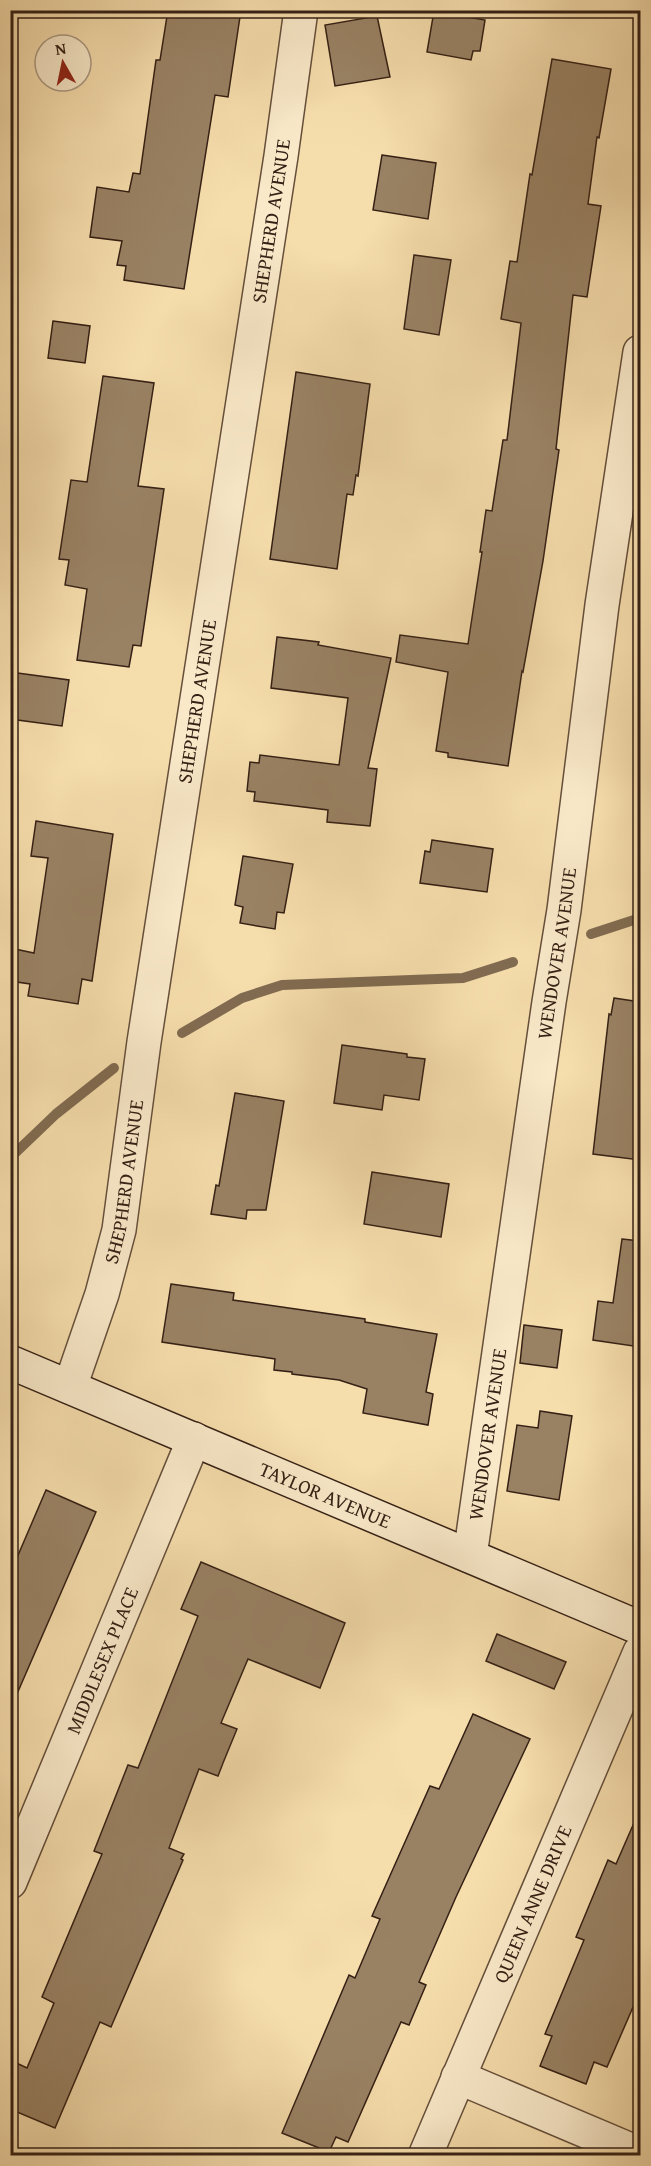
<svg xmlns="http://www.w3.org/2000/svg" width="651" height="2166" viewBox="0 0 651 2166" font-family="'Gentium Book Plus',serif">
  <rect width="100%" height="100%" fill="#f6ddac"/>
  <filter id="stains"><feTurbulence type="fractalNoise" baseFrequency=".00333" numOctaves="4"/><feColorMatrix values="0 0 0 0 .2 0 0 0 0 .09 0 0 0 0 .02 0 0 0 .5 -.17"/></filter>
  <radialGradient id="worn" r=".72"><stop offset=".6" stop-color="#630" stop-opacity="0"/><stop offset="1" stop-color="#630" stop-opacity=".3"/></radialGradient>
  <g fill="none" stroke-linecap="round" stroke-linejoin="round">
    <g stroke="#816b51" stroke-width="10">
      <polyline points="591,934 640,918"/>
      <polyline points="182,1033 242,998 282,985 463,978 513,962"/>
      <polyline points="10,1158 56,1114 114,1068"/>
    </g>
  </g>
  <g fill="#998264" stroke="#352015" stroke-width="1.5">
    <polygon points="168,10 241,10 228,97 215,95 184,289 124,280 126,266 117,265 122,241 90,237 97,187 129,192 133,173 140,174 156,60 160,60"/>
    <polygon points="434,11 485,20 480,51 473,51 471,60 427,52"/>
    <polygon points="377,16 390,77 335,86 325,25"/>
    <polygon points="552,59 611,69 599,138 597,137 588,204 601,206 587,297 573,295 556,449 559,450 543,561 523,672 522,671 508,766 448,757 448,753 436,751 448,672 396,662 400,635 468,644 482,552 480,552 486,510 492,511 503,440 507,440 521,323 501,319 510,261 517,262 530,174 532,175"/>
    <polygon points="382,155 436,163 428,219 373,210"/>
    <polygon points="414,255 451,260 439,335 404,329"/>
    <polygon points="53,321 90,326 85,363 48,358"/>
    <polygon points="296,372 370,384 358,476 356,475 353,495 347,494 337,569 270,559"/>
    <polygon points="103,376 154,383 138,486 164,489 141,646 133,645 129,667 77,660 87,589 65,585 69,560 59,559 71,480 87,482"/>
    <polygon points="277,637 319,642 318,645 391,658 368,768 377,769 370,826 327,822 328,810 254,801 255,792 247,791 250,762 259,763 260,755 339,765 348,698 271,688"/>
    <polygon points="10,672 69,680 62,726 10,719"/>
    <polygon points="36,821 113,834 92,981 82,979 78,1004 28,996 30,984 10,981 10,948 34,953 48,858 31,856"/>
    <polygon points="432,840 493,849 487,892 420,883 425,851 430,852"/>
    <polygon points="243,856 293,864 284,913 277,912 275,929 240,923 243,907 235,905"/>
    <polygon points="614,998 640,1002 640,1160 593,1154 609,1014 611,1015"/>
    <polygon points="342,1045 407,1054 407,1057 425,1059 419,1100 384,1095 382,1110 334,1103"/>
    <polygon points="235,1093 284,1101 266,1210 247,1210 246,1219 211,1214 216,1185 219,1186"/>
    <polygon points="372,1172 449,1184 441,1237 364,1224"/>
    <polygon points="622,1239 640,1241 640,1347 593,1340 598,1301 613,1303"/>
    <polygon points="171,1284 234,1293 233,1300 365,1319 365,1322 437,1334 426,1392 433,1394 428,1425 363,1413 367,1389 339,1380 292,1374 292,1372 274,1370 275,1359 162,1342"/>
    <polygon points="524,1325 562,1330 557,1368 520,1363"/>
    <polygon points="540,1411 572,1416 559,1500 507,1491 517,1425 538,1428"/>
    <polygon points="46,1490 96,1512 10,1710 10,1574"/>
    <polygon points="201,1562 345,1623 320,1688 248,1659 221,1723 237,1729 223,1763 218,1776 199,1769 169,1848 184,1854 181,1859 183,1860 111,2027 100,2022 55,2128 10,2109 10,2060 27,2068 54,2003 42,1997 102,1854 94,1851 128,1765 138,1768 198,1616 181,1609"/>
    <polygon points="497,1634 566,1662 554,1689 486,1661"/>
    <polygon points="473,1714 530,1739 456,1897 419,1982 426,1985 409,2025 401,2022 348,2142 336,2137 329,2152 282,2133 349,1975 355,1978 380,1919 372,1916 430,1786 439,1789"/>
    <polygon points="640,1809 640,1991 607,2067 594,2062 586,2084 540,2066 552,2036 545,2034 584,1940 576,1937 608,1860 616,1864"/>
  </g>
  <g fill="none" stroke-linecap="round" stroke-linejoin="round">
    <defs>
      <g id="street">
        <path id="s1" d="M70 1387 102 1294 119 1230 144 1042 281 156 301 10"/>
        <path id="s2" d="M470 1556 549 1002 564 910 602 605 640 352"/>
        <path id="s3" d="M10 1882 194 1439"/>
        <polyline points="458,2077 640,2154"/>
        <path id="s4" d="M425 2156 640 1652"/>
      </g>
      <g id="secondary">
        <path id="s5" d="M10 1362 640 1628"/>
      </g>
    </defs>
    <use href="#street" stroke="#654f3b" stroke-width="36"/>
    <use href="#secondary" stroke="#352015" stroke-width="36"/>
    <use href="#street" stroke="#f9e9c9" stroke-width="33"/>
    <use href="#secondary" stroke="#f9e9c9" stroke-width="33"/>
  </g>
  <g text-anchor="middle" stroke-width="4.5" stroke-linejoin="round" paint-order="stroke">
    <g font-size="20" fill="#352015" stroke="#f9e9c9">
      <text dy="7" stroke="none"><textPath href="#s1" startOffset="1185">SHEPHERD AVENUE</textPath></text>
      <text dy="7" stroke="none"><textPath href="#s1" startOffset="699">SHEPHERD AVENUE</textPath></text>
      <text dy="7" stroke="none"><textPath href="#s2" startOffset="609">WENDOVER AVENUE</textPath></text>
      <text dy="7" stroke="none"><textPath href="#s1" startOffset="213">SHEPHERD AVENUE</textPath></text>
      <text dy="7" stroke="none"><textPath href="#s2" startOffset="123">WENDOVER AVENUE</textPath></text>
      <text dy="7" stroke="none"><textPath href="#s5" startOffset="342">TAYLOR AVENUE</textPath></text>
      <text dy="7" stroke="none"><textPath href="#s3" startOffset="240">MIDDLESEX PLACE</textPath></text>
      <text dy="7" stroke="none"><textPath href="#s4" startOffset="274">QUEEN ANNE DRIVE</textPath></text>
    </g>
  </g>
  <rect width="651" height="2166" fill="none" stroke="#f6ddac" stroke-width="36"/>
  <rect x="12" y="12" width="627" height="2142" fill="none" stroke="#352015" stroke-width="3"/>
  <rect x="18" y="18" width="615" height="2130" fill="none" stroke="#352015" stroke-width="1.5"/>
  <g transform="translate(63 63) rotate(351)"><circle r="28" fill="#f9e9c9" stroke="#ab9981" stroke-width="1.5"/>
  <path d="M0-4.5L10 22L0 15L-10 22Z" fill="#8f2418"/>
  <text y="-9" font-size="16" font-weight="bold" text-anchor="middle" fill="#352015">N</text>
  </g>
  <rect width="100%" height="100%" filter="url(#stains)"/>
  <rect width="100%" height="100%" fill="url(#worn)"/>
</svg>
